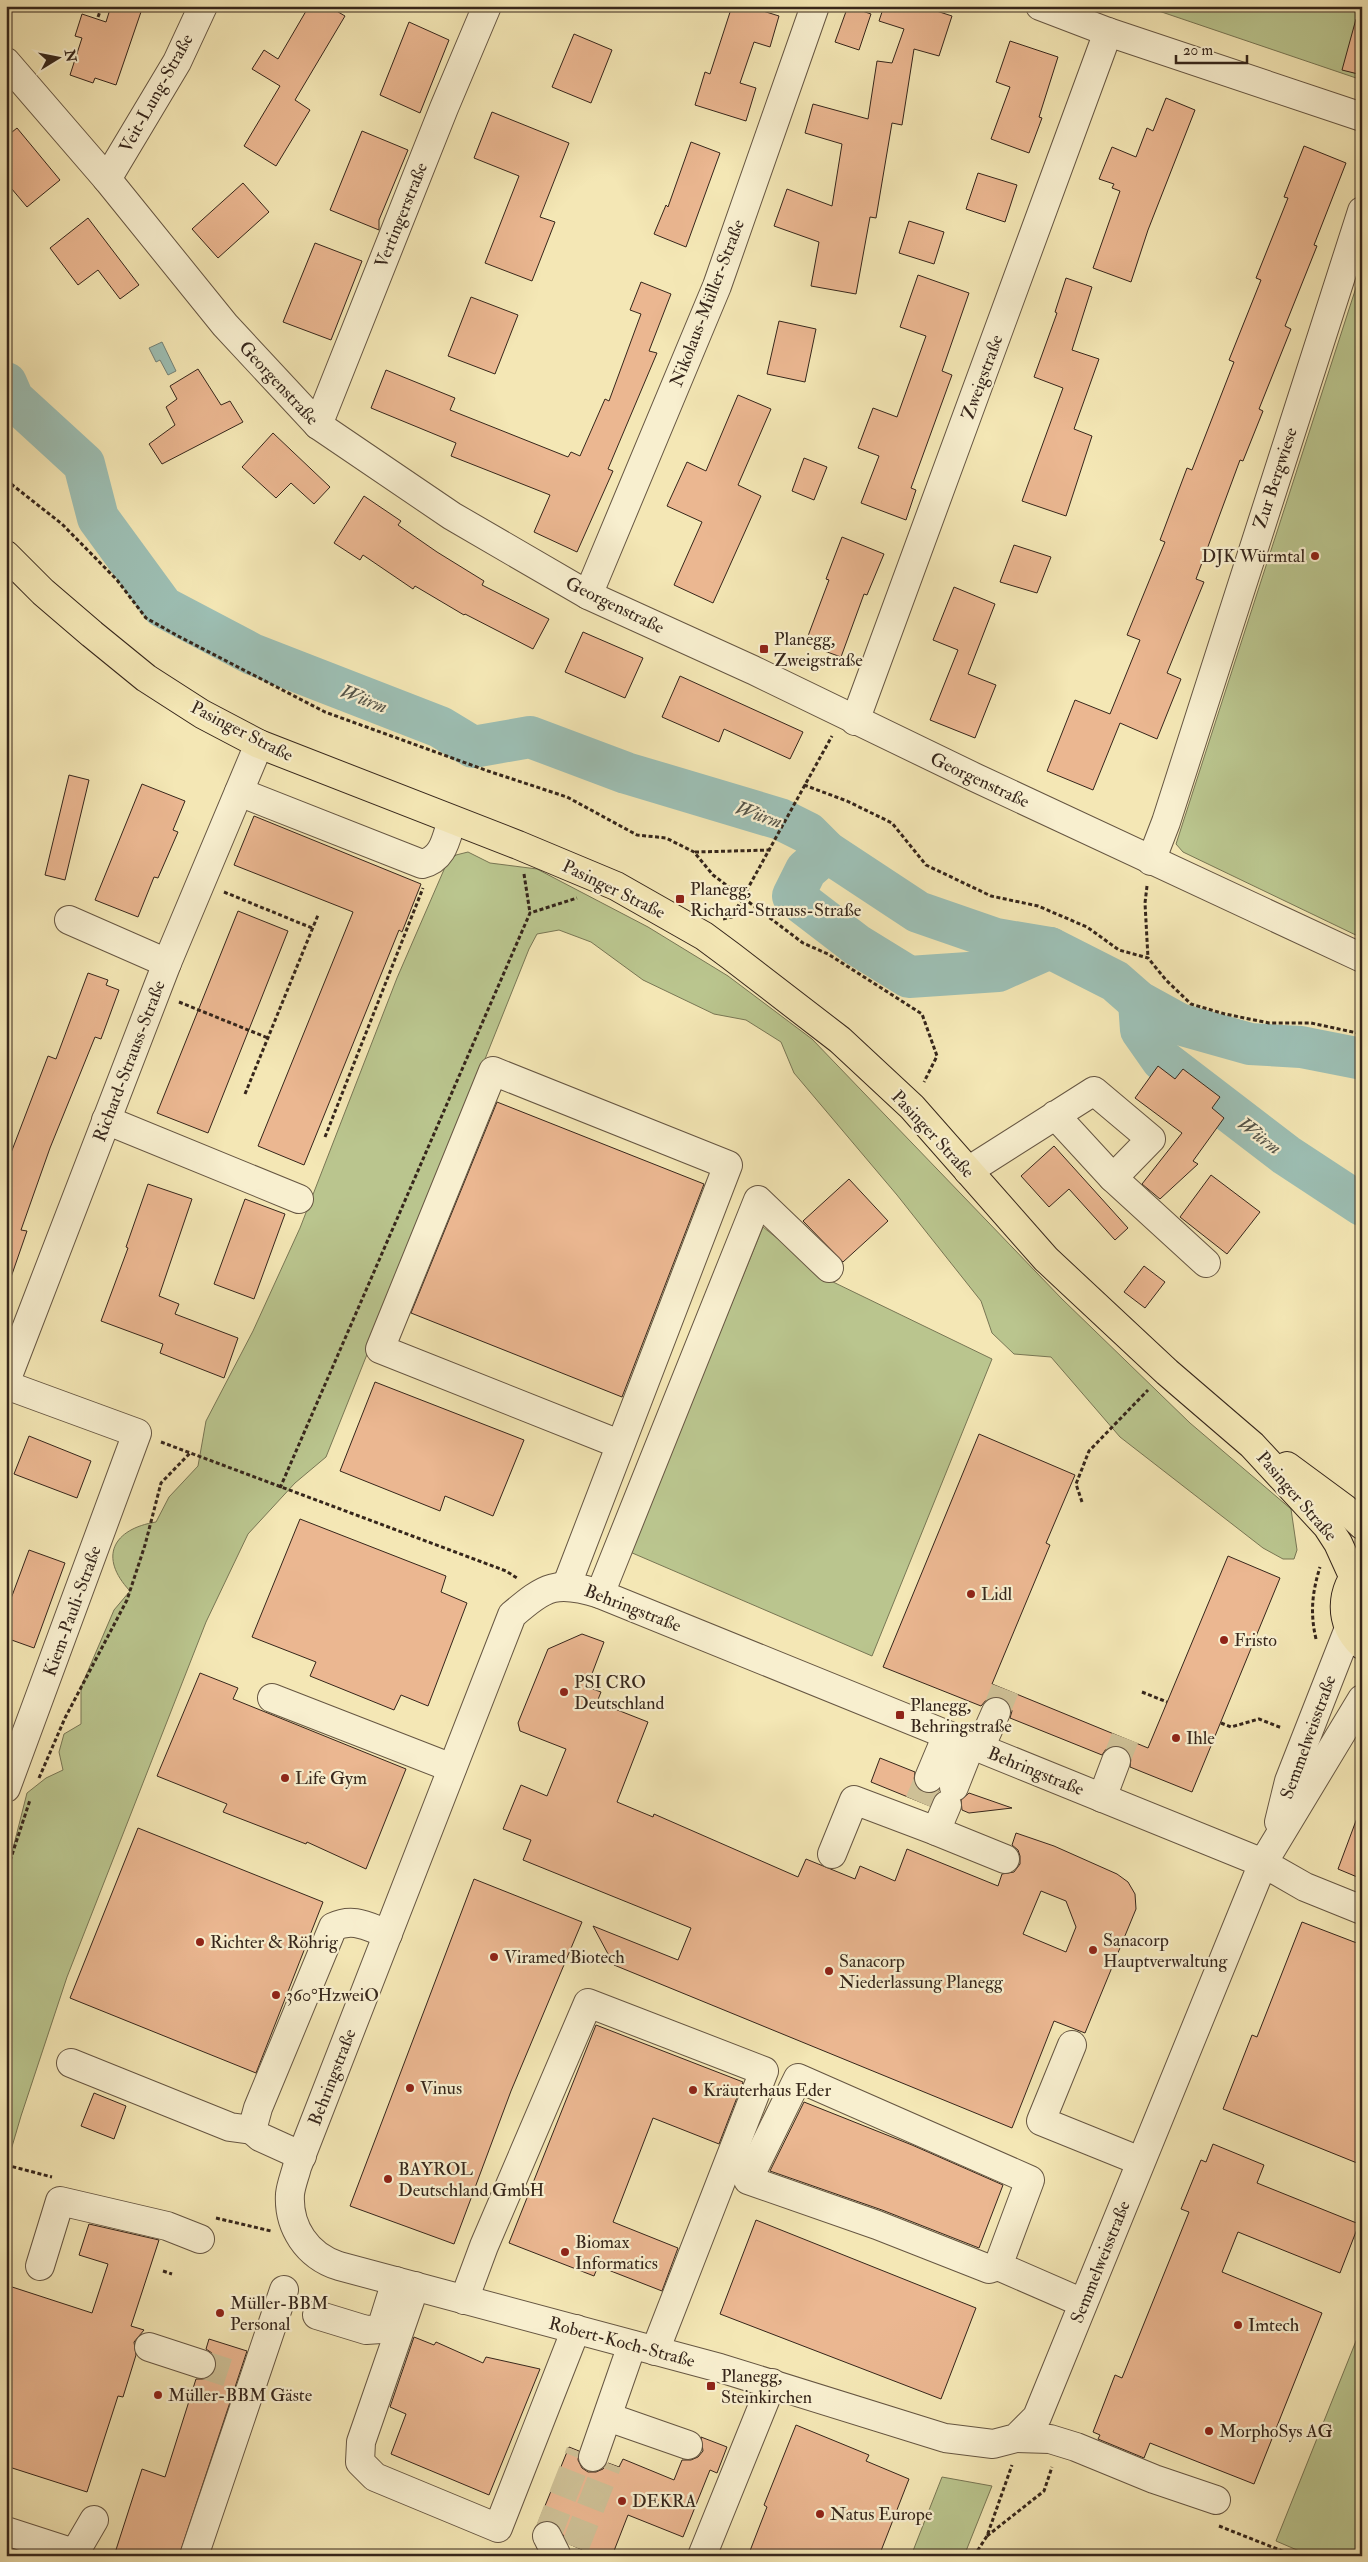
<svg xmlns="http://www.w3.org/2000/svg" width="1368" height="2562" viewBox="0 0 1368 2562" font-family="'IM FELL Double Pica',serif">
  <rect width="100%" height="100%" fill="#f4e7b5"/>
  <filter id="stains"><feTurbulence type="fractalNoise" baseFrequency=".004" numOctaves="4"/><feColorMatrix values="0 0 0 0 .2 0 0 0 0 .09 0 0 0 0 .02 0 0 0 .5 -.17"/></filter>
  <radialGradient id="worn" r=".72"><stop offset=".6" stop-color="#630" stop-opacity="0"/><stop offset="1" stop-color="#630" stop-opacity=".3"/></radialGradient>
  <g fill="#bac58e" stroke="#787654">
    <polygon points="1144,6 1362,6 1362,80"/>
    <polygon points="1362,269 1362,938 1183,852 1176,844"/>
    <path d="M468 852 490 863 537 869 648 927 728 976 812 1039 1062 1299 1190 1423 1291 1509 1297 1550 1294 1559H1283L1263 1548 1120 1437 1051 1357 1014 1354 992 1333 981 1301 897 1195 794 1073 781 1042 746 1020 714 1014 643 980 591 942 559 930 537 934 529 949 326 1457 295 1483 248 1534 206 1622 67 1977 21 2116 6 2167V1876L27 1793 46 1778 63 1770 59 1752 64 1734 81 1724V1687L114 1610 130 1591C98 1557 113 1529 156 1522L169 1497 198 1466 206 1421 253 1331 300 1228 397 978 446 865 456 855Z"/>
    <polygon points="763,1227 831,1281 992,1359 872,1656 630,1552"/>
    <polygon points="1362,2326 1362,2556 1311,2556 1276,2541"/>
    <polygon points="942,2477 992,2486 964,2556 911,2556"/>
  </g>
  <polygon fill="#9dbfb4" stroke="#748277" points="162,342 176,371 168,375 160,360 156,362 149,348"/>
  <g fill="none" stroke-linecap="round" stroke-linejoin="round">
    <g stroke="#9dbfb4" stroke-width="42">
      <polyline points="6,383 13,399 84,464 98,518 163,607 252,654 440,727 473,747 530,737 626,773 780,819 808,833 827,852 918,912 996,939 1050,948 1115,981 1139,1002 1179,1024 1250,1044 1301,1047 1362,1059"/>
      <polyline points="827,852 806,870 793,896 857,945 909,977 998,971 1050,948"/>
      <polyline points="1139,1002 1141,1030 1162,1060 1286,1155 1362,1205"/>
    </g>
  </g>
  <g fill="#ebb791" stroke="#36261b" fill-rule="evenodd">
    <polygon points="111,6 143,6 116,85 95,78 93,83 70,75 82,38 75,36 82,14 106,22"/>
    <polygon points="309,6 328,6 345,16 295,100 310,110 276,166 244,146 280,86 252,69 264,50 278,59"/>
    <polygon points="732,6 747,6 779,16 770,47 754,42 740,83 756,88 746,121 695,105 705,72 710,74"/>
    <polygon points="848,6 871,14 859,50 835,42"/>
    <polygon points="884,6 921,6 952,16 939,56 914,49 902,125 892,123 876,218 870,217 856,294 811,286 819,242 774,226 787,189 832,206 842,144 805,133 813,104 868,119 877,61 892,63 904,29 879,21"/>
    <polygon points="1356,19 1362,20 1362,75 1342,70"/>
    <polygon points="409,22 449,40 420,113 380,95"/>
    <polygon points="574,34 612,50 591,103 552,87"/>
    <polygon points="1010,41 1058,57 1039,117 1042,118 1029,153 991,139 1010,87 996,82"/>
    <polygon points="1166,98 1195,110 1148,230 1131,282 1093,268 1120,191 1112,188 1114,184 1099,179 1112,147 1136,157 1147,128 1153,131"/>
    <polygon points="492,112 569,143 540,217 555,222 532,281 485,263 519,176 474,158"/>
    <polygon points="17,128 60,180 27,207 6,182 6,137"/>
    <polygon points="362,131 408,150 379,220 379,230 330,210"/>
    <polygon points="691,142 720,153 686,247 654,234 666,205 668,207"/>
    <polygon points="1304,146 1346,163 1314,245 1317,246 1285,326 1291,329 1259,409 1263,411 1243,461 1240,460 1196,579 1204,582 1167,673 1181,679 1157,739 1120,723 1093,790 1047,771 1075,700 1110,714 1140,640 1127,635 1165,542 1160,540 1187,468 1192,470 1234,362 1229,360 1261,280 1256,278 1288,198 1284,197"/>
    <polygon points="978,173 1017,185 1005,222 966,209"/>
    <polygon points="243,183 269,212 218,258 192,229"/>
    <polygon points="88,218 139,285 120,299 98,270 78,285 50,248"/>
    <polygon points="909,221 944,232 934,264 899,253"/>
    <polygon points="315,243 362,261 331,340 283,322"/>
    <polygon points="918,275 969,293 942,371 952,375 911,488 916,490 906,520 861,503 879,456 858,448 873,408 897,417 926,336 900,327"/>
    <polygon points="1066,278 1092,287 1072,350 1099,359 1074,429 1092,436 1066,516 1022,501 1063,388 1034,377 1057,313 1055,312"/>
    <polygon points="641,282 671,294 649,351 657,353 608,469 613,471 577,552 534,532 550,495 451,456 456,443 371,408 386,370 455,398 450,410 568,457 571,452 580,456 605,399 609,401 641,314 630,310"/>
    <polygon points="471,297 518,315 495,374 448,356"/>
    <polygon points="779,321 816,329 805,382 767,374"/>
    <polygon points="198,369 221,405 230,401 243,422 162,464 149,444 175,425 166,407 177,399 170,386"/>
    <polygon points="738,395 771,409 738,485 761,496 713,603 674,585 702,522 667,506 687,462 706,471"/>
    <polygon points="273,433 330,487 314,504 291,483 276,498 242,467"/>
    <polygon points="804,458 827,467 814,500 792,491"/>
    <polygon points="364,496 401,521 398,525 437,552 484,581 482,585 549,619 533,649 465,614 464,615 415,586 413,589 363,555 360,560 334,543"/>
    <polygon points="842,537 884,554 867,595 864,594 841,657 805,644 829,580 826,579"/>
    <polygon points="1014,545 1051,557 1037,593 1000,582"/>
    <polygon points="954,587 995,604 968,674 996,685 975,738 930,720 958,650 933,640"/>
    <polygon points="583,632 643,658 625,698 565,672"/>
    <polygon points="680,676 803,732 790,759 724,729 719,742 662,717"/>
    <polygon points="69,775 89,780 65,880 45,875"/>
    <polygon points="142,784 185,801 173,830 178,832 158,878 154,877 138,917 95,900"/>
    <polygon points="254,816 421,884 402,932 399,930 304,1165 258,1146 353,912 234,865"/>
    <polygon points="238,911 288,931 208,1133 157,1113"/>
    <polygon points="88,973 108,980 106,985 119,990 101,1039 95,1037 50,1148 21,1230 27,1231 9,1283 6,1282 6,1166 48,1056 56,1059"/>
    <polygon points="1158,1066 1175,1079 1183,1069 1220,1097 1212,1108 1224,1118 1193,1161 1198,1164 1160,1199 1142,1184 1182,1133 1135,1098"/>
    <polygon points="497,1102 704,1184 622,1397 411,1313"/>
    <polygon points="1054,1146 1128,1228 1115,1240 1069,1189 1049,1207 1021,1176"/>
    <polygon points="1211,1175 1260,1212 1227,1254 1180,1217"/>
    <polygon points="849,1179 888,1221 843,1262 803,1221"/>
    <polygon points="148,1184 192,1199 159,1296 179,1304 175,1314 238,1338 224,1378 160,1353 163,1344 101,1321 128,1248 126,1247"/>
    <polygon points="245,1199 285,1214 254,1299 214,1284"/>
    <polygon points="1144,1266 1165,1282 1145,1308 1124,1292"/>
    <polygon points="375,1382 524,1440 493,1516 445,1496 440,1511 340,1471"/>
    <polygon points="979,1434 1075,1475 1046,1543 1050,1545 992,1684 1148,1748 1228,1556 1280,1578 1192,1792 1130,1767 1131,1758 1128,1751 1122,1747 1113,1746 1106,1749 1102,1755 1010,1718 1012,1711 1009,1703 1002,1698 994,1697 987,1699 981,1706 883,1667"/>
    <polygon points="29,1436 91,1461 77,1498 14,1474"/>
    <polygon points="300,1519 446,1576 441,1592 467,1603 428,1706 401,1695 394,1710 310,1676 316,1662 252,1637"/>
    <polygon points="29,1550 65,1563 34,1648 6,1638 6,1612"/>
    <path d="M582 1634 604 1642 587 1687 601 1692 597 1702 648 1722 617 1802 653 1817 654 1814 798 1877 806 1859 855 1879 860 1866 895 1881 907 1849 998 1886 1002 1874 1014 1872 1020 1864V1856L1018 1850 1012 1845 1016 1833 1054 1846 1117 1874 1128 1882 1135 1894 1136 1909 1085 2033 1054 2021 1012 2128 614 1965 593 1926 678 1960 691 1928 523 1860 531 1840 503 1829 521 1785 547 1796 566 1749 520 1731 518 1723 548 1649ZM1041 1891 1066 1901 1076 1927 1066 1952 1023 1934Z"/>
    <polygon points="200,1673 238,1688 233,1699 406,1769 366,1869 307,1842 306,1844 223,1812 227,1804 157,1776"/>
    <polygon points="880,1758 915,1772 914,1780 917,1788 923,1792 930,1794 939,1790 930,1806 871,1782"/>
    <polygon points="969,1793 1012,1808 969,1813 962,1810 961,1800"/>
    <polygon points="1360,1810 1362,1811 1362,1879 1338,1869"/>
    <polygon points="138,1828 323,1902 256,2073 70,1998"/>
    <polygon points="474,1879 582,1922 511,2091 454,2244 350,2206"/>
    <polygon points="1302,1922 1362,1945 1362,2165 1223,2109 1252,2035 1257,2037"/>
    <polygon points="596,2025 743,2082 719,2144 653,2118 613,2222 678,2248 662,2291 598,2266 594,2276 509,2243"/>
    <polygon points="94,2093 126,2106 114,2139 81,2126"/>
    <polygon points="804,2102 912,2145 1003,2185 979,2248 882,2210 770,2171"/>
    <polygon points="1213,2144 1264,2165 1257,2183 1359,2224 1340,2273 1238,2232 1222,2272 1322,2313 1254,2484 1150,2443 1144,2458 1098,2439 1100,2435 1093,2432 1115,2375 1122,2378 1189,2212 1181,2209 1201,2160 1206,2162"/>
    <polygon points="756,2220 976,2308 941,2399 720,2314"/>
    <polygon points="89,2224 159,2240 131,2326 144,2330 134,2342 136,2355 123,2397 118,2396 87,2492 6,2466 6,2285 92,2313 108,2264 79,2255"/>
    <polygon points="414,2337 434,2345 436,2342 483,2363 486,2357 540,2369 489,2495 391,2454 406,2414 390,2407"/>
    <polygon points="209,2339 247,2351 179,2556 114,2556 142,2469 165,2477 196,2379 205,2379 212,2375 216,2369 216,2360 212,2353 206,2349"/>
    <polygon points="796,2425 869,2455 866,2461 909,2479 879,2556 748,2556 767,2507 764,2505"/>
    <polygon points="701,2437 727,2447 717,2473 710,2470 683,2537 628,2515 612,2556 597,2556 569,2544 555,2523 547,2520 538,2523 569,2447 579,2451 578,2460 582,2468 588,2472 596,2472 603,2469 608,2463 619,2467 623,2459 674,2480 682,2460 691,2460 698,2457 703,2451"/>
  </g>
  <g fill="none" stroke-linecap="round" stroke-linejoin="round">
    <g stroke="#cec096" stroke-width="28" stroke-dasharray="28 14" stroke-linecap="butt">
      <polyline points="996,1712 1005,1689"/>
      <polyline points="1116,1761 1125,1738"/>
      <polyline points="919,1802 929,1778"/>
      <polyline points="201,2364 244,2378"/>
      <polyline points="547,2536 580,2452"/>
      <polyline points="575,2547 608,2463"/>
    </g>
    <defs>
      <g id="minor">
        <polyline points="1040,6 1108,32 1362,117"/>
        <polyline points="6,62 107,179 225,325 318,425 452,516 588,595 753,670 974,777 1362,958"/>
        <polyline points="107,179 177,62 203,6"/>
        <polyline points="318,425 444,108 487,6"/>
        <polyline points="588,595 717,286 815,6"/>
        <polyline points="855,721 1108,32"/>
        <path d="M239 792 422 864C444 859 446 838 452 820"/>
        <polyline points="1151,861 1166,822 1362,211"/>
        <polyline points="69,920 167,963"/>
        <polyline points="106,1120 299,1199"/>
        <polyline points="968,1171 1094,1091 1151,1139 1113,1178 1055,1115"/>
        <polyline points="1113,1178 1206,1263"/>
        <polyline points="6,1381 167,963 259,744"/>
        <polyline points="6,1385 137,1433 6,1788"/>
        <polyline points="566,1587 728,1165 493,1071 380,1349 619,1444"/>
        <polyline points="600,1594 758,1200 829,1268"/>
        <polyline points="272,1698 452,1768"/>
        <path d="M1362 1699 1263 1863 1037 2417 1016 2438 993 2444 945 2438 720 2368 339 2266C307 2256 288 2227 290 2194 291 2185 295 2175 297 2167L512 1615C546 1586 556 1580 600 1594L1263 1863 1305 1887 1362 1910"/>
        <polyline points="980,1748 996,1712"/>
        <polyline points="929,1778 947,1735"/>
        <polyline points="954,1787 971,1744"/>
        <polyline points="1102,1798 1116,1761"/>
        <polyline points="947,1805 936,1831 1005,1859"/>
        <polyline points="1279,1822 1289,1781 1349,1628"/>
        <polyline points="832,1854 854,1800 936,1831"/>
        <polyline points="1072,2045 1041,2121 1140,2161"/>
        <polyline points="71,2063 230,2127 252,2130"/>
        <path d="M302 2156 260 2137 252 2130 258 2108 333 1927C354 1917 368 1927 388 1934"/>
        <polyline points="40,2266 60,2201 167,2226 200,2239"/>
        <polyline points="998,2266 989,2269 877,2225 748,2180 798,2078 1030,2180 998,2266 1083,2303"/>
        <polyline points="415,2286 361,2442 360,2462 375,2477 498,2528 576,2329"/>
        <polyline points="464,2300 484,2246 588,2003 764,2071 655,2351"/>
        <polyline points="317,2315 366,2330 381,2329 396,2281"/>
        <polyline points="149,2347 201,2364"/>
        <polyline points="608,2417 688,2445"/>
        <polyline points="1016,2438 1050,2439 1076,2447 1154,2479 1216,2500"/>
        <polyline points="593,2457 632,2345"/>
        <polyline points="6,2531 74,2553"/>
        <polyline points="547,2536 556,2554"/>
        <polyline points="73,2556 94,2520"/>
        <polyline points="194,2556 284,2290"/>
        <polyline points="702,2556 772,2383"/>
      </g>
      <g id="major">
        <polyline points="6,555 43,592 92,634 146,678 202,714 259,744 518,845 616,886 704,936 731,956 840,1040 912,1107 1046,1259 1167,1372 1252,1445 1327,1526 1338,1543 1353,1576"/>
        <polyline points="1287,1466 1344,1508 1362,1525"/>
        <path d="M1362 1567C1340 1590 1338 1622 1362 1645"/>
      </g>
    </defs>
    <use href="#minor" stroke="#665642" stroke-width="30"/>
    <use href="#major" stroke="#36261b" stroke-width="30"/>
    <g stroke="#36261b" stroke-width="3" stroke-dasharray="4 2.5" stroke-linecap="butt">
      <polyline points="98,17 102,6"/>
      <polyline points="6,480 62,524 117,580 146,618 178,636 325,712 488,771 567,797 637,835 666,838 694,852 713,875 803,943 828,954 922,1014 937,1056 924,1082"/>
      <polyline points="804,785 847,801 892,823 926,865 991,896 1038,906 1087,927 1119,950 1148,958 1166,980 1191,1004 1225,1014 1269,1023 1311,1023 1362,1034"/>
      <polyline points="695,852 771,850"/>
      <polyline points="524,874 530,913"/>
      <polyline points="1147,886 1145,903 1148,958"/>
      <polyline points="224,892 312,928"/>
      <polyline points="723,919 732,917 832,736"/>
      <polyline points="179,1002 268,1038"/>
      <polyline points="245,1094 318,915"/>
      <polyline points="325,1137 423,888"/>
      <polyline points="161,1442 506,1571 517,1578"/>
      <polyline points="280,1488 530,913 577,898"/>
      <polyline points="1082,1502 1076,1484 1089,1451 1148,1390"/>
      <path d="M1316 1639C1310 1613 1312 1593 1320 1567"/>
      <polyline points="1142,1692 1167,1702"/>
      <polyline points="1221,1723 1231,1727 1259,1719 1282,1728"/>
      <polyline points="39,1778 65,1718 127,1600 145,1545 161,1483 190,1453"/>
      <polyline points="6,1873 30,1800"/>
      <polyline points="6,2165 52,2177"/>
      <polyline points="216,2218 271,2231"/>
      <polyline points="163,2271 172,2274"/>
      <polyline points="1219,2526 1295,2556"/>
      <polyline points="987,2536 1044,2491 1052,2467"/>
      <polyline points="974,2556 987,2536 1012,2465"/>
    </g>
    <use href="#minor" stroke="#f8efcf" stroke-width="28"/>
    <use href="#major" stroke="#f4e7b5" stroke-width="28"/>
  </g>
  <g fill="#8f2418" stroke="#f8efcf" stroke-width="2">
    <circle cx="1315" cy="556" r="5"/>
    <rect x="759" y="644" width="10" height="10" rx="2.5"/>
    <rect x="675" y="894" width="10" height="10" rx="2.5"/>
    <circle cx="971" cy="1594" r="5"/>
    <circle cx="1224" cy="1640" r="5"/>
    <circle cx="564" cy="1692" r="5"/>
    <rect x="895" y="1710" width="10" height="10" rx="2.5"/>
    <circle cx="1176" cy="1738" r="5"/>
    <circle cx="285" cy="1778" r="5"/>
    <circle cx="200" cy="1942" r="5"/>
    <circle cx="1093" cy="1950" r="5"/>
    <circle cx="494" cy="1957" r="5"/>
    <circle cx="829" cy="1971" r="5"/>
    <circle cx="276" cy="1995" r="5"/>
    <circle cx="410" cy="2088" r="5"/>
    <circle cx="693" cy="2090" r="5"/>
    <circle cx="388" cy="2179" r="5"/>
    <circle cx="565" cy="2252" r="5"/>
    <circle cx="220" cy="2313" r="5"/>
    <circle cx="1238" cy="2325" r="5"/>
    <rect x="706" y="2381" width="10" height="10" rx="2.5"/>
    <circle cx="158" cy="2395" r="5"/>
    <circle cx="1209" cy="2431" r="5"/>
    <circle cx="622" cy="2501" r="5"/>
    <circle cx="820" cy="2514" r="5"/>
  </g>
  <g text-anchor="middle" stroke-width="4.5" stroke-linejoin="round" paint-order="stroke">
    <g font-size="18" fill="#36261b" stroke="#f8efcf">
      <text transform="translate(156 93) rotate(-61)" y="6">Veit-Lung-Straße</text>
      <text transform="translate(401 215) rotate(-68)" y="6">Vertingerstraße</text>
      <text transform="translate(707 303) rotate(-69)" y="6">Nikolaus-Müller-Straße</text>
      <text transform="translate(982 377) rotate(-70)" y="6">Zweigstraße</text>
      <text transform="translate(279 383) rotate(47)" y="6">Georgenstraße</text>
      <text transform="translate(1275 478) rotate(-72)" y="6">Zur Bergwiese</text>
      <text transform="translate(615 605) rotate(26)" y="6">Georgenstraße</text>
      <text transform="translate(242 731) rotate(27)" y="6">Pasinger Straße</text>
      <text transform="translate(980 780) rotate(25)" y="6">Georgenstraße</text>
      <text transform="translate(614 889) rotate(26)" y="6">Pasinger Straße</text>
      <text transform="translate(129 1061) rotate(-69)" y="6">Richard-Strauss-Straße</text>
      <text transform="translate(933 1134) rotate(47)" y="6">Pasinger Straße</text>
      <text transform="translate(1297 1496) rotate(49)" y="6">Pasinger Straße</text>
      <text transform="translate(633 1608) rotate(21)" y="6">Behringstraße</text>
      <text transform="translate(72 1611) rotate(-70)" y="6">Kiem-Pauli-Straße</text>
      <text transform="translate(1308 1737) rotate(-70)" y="6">Semmelweisstraße</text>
      <text transform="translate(1036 1771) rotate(22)" y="6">Behringstraße</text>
      <text transform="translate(332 2077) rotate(-69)" y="6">Behringstraße</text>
      <text transform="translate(1100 2262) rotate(-68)" y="6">Semmelweisstraße</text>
      <text transform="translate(622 2342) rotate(15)" y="6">Robert-Koch-Straße</text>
    </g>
    <g font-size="18" fill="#36261b" stroke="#f8efcf" text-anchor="start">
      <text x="1305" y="562" text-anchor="end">DJK Würmtal</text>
      <text x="774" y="645">Planegg,<tspan x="774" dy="21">Zweigstraße</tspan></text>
      <text x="690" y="895">Planegg,<tspan x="690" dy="21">Richard-Strauss-Straße</tspan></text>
      <text x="981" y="1600">Lidl</text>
      <text x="1234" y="1646">Fristo</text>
      <text x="574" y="1688">PSI CRO<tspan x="574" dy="21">Deutschland</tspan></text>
      <text x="910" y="1711">Planegg,<tspan x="910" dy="21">Behringstraße</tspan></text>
      <text x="1186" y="1744">Ihle</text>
      <text x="295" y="1784">Life Gym</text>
      <text x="1103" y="1946">Sanacorp<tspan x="1103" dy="21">Hauptverwaltung</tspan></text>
      <text x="210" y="1948">Richter &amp; Röhrig</text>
      <text x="504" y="1963">Viramed Biotech</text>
      <text x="839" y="1967">Sanacorp<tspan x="839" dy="21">Niederlassung Planegg</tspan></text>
      <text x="286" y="2001">360°HzweiO</text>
      <text x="420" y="2094">Vinus</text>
      <text x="703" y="2096">Kräuterhaus Eder</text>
      <text x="398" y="2175">BAYROL<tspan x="398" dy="21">Deutschland GmbH</tspan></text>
      <text x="575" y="2248">Biomax<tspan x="575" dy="21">Informatics</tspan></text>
      <text x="230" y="2309">Müller-BBM<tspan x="230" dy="21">Personal</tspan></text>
      <text x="1248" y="2331">Imtech</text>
      <text x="721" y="2382">Planegg,<tspan x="721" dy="21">Steinkirchen</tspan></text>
      <text x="168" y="2401">Müller-BBM Gäste</text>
      <text x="1219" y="2437">MorphoSys AG</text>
      <text x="632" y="2507">DEKRA</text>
      <text x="830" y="2520">Natus Europe</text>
    </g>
    <g font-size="19" font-style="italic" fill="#555449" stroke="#f8efcf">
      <text transform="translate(364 698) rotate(21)" y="7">Würm</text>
      <text transform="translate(759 814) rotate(19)" y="7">Würm</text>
      <text transform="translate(1260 1135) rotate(37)" y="7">Würm</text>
    </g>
  </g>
  <rect width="1368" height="2562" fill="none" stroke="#f4e7b5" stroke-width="25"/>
  <rect x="8" y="8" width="1353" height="2547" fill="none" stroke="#36261b" stroke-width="2.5"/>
  <rect x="12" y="12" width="1343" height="2537" fill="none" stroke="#36261b"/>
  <g transform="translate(58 58) rotate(80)" stroke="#f8efcf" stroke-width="4" paint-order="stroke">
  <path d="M0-4L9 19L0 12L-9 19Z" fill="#36261b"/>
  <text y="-8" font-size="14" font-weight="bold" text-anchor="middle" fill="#36261b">N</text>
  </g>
  <path d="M1176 55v8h71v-8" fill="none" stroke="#36261b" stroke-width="2.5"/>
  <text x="1183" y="55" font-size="15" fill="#36261b" stroke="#f8efcf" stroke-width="4" paint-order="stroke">20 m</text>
  <rect width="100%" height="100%" filter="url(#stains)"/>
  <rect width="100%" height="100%" fill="url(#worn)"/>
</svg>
